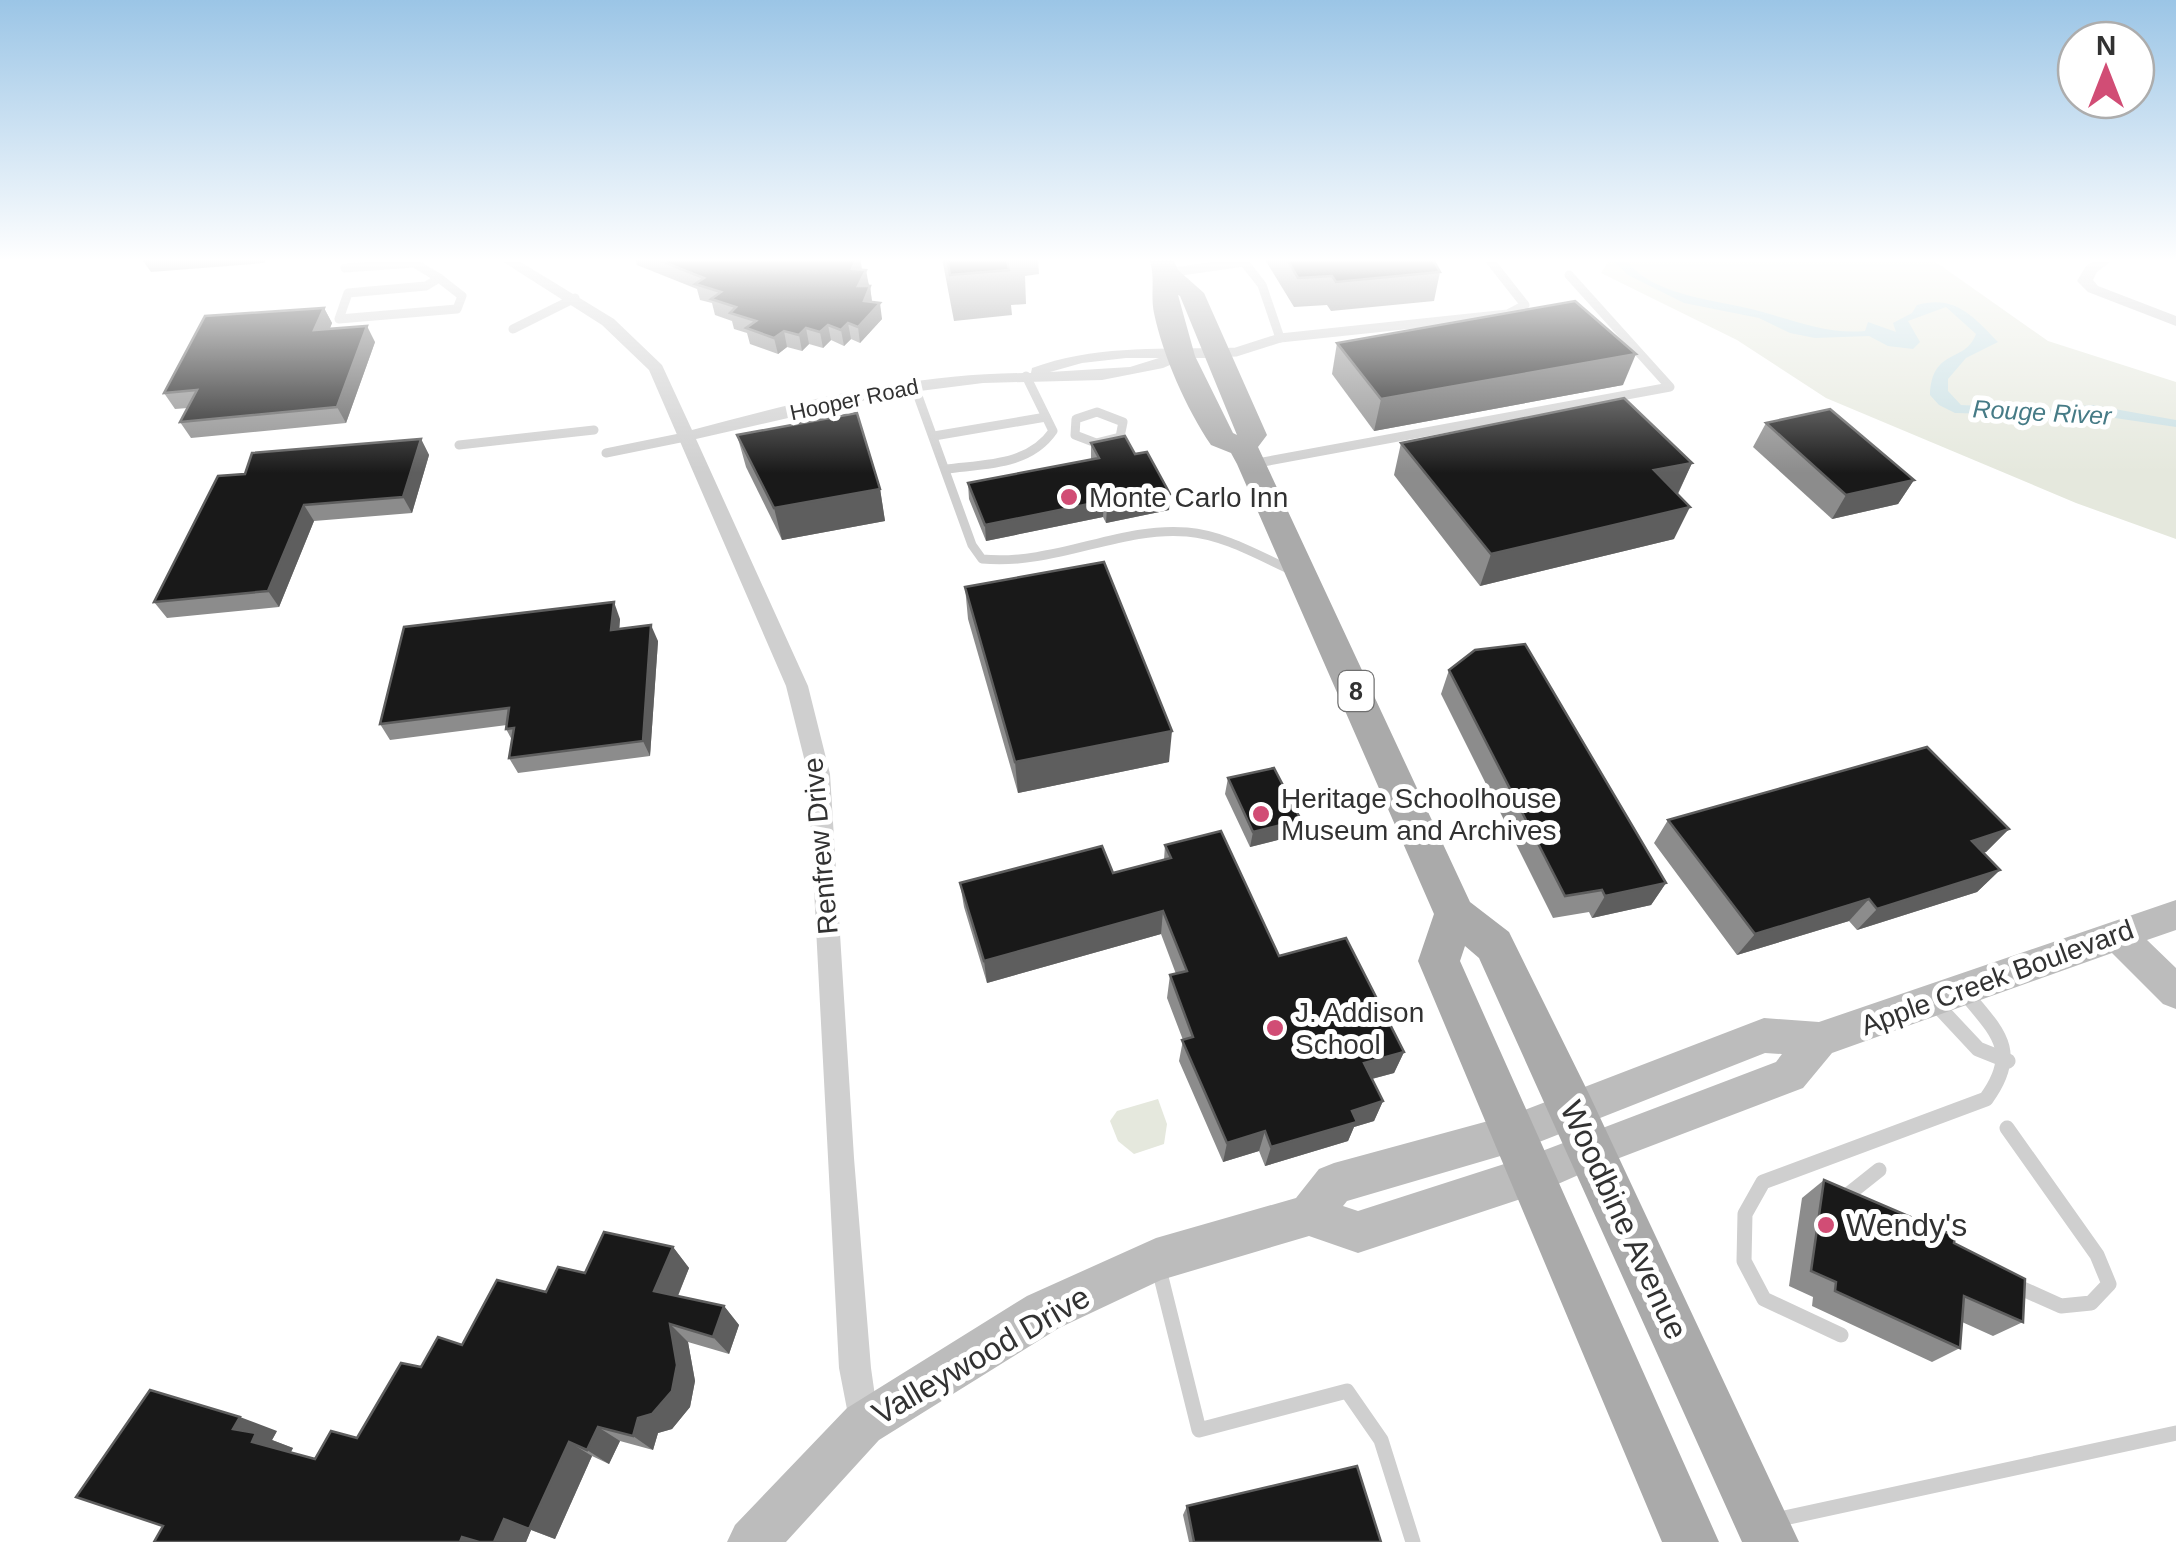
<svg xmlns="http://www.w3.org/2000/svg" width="2176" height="1542" viewBox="0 0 2176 1542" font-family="Arial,sans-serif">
  <rect width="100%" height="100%" fill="#fff"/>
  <g fill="#e5e8dd">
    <polygon points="1602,258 1930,258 2048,341 2176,382 2176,539 2076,503 1826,398 1737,340 1601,273 1608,262"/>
    <polygon points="1158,1099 1167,1124 1164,1144 1134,1154 1118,1141 1110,1121 1117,1111"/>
  </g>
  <path fill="#c7dee2" d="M1610 258H1625C1650 298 1725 300 1766 313 1801 323 1828 334 1865 331L1868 322 1896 332 1893 323 1912 313 1917 305C1955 294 1974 317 1998 342L1966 358 1948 379V391L1961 405 2048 409 2092 405 2176 420V427L2108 417 1955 413 1939 405 1930 395C1932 347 1965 364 1976 334L1946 307 1908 321 1920 342 1913 349 1888 346 1869 336 1815 338 1790 333 1759 318 1684 303 1628 275Z"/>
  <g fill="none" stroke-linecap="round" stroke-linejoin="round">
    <g stroke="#cfcfcf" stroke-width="9">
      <polyline points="345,268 414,263 439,278"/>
      <polyline points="1167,273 1244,262 1262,285 1280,338 1236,352 1217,353"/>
      <polygon points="439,278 462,296 457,309 339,319 348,293 426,286"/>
      <polyline points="513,329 575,298"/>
      <polyline points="1280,338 1508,314 1525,305 1488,258"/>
      <path d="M914 385 972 545 982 559C1055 566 1120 526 1187 532 1225 535 1261 557 1295 572"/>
      <polygon points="1097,412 1123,422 1120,437 1096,443 1075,435 1076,419"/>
      <polyline points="934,436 1046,417"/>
      <polyline points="459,445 594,430"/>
      <polyline points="606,453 685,437"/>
      <polyline points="1252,464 1670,387 1569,275"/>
      <path d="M946 469C984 464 1029 466 1053 431L1026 376"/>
    </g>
    <g stroke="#cfcfcf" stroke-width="15">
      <polyline points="1934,1002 1978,1049 2008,1061"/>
      <polyline points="2007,1128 2097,1255 2109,1284 2091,1303 2061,1306 2014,1285"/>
      <polyline points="1840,1201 1879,1170"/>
      <polyline points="1159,1269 1199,1430 1347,1391 1381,1440 1413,1542"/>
      <path d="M1841 1335 1764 1299 1744 1261 1745 1214 1763 1182 1986 1099C2021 1051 1997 1032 1965 993"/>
      <polyline points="1775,1520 2176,1433"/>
    </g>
    <g fill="#cfcfcf" fill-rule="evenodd">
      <path d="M497 258H514L614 319 662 365 692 430C803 400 915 373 1031 373L1032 368C1093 346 1153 349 1217 348L1225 353 1217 358H1186L1163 368 1102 380 983 383 888 395 696 439 808 686 830 774 854 1158 871 1368 879 1424 874 1435 863 1440 852 1435 839 1368 808 774 786 686 649 370 602 325ZM1126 358H1159L1130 367 1050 372 1082 363Z"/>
      <polygon points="2099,258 2115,258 2097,272 2093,280 2098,286 2176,316 2176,326 2088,292 2077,281 2086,266"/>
    </g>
    <path fill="#bcbcbc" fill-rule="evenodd" d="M2176 900V930L2147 940 2176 968V1009L2163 1004 2112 953 1832 1053 1803 1088 1601 1165 1533 1195 1358 1253 1309 1236 1161 1280 1059 1328 879 1440 786 1542H727L735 1525 847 1408 1027 1296 1156 1238 1296 1198 1319 1169 1334 1163 1514 1114 1764 1018 1819 1022ZM1765 1053 1782 1054 1776 1062 1529 1156 1358 1211 1343 1206 1347 1201 1514 1152Z"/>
    <path fill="#aaa" fill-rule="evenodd" d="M1149 258H1173L1178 270 1204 293 1267 435 1258 447 1470 902 1509 932 1589 1094 1799 1542H1742L1479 958 1465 946 1460 961 1719 1542H1662L1418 961 1434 914 1237 464 1231 453 1211 445C1186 408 1163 356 1154 313 1150 293 1156 277 1149 258ZM1178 295 1180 296 1237 435 1233 433 1195 356Z"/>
  </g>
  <g fill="#8c8c8c">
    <polygon points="141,258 267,258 264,263 151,272"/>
    <polygon points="635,258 860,258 861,269 870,286 872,302 882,319 860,343 851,339 844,346 831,340 823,348 809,344 802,351 787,347 778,354 750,344 747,333 734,329 732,321 715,315 712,303 700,300 697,289 637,265"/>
    <polygon points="942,258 1038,258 1039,274 1025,276 1026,304 1011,305 1012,315 954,321"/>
    <polygon points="1264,258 1432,258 1440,272 1434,301 1331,311 1327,305 1294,307"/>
    <polygon points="324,308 332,323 330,328 375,342 346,423 191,438 180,422 188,408 175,409 164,393"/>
    <polygon points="1337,343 1623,385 1374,431 1332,374"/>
    <polygon points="1766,423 1914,480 1898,504 1832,519 1753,447"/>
    <polygon points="737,435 880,489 885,521 782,540 746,467"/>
    <polygon points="421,439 429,455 412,513 314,521 279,607 167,618 154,602 245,474"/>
    <polygon points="1091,443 1135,454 1170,494 1169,510 1106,523 1103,517 986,541 969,499 968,483 1091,460"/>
    <polygon points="1401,443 1692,463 1678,494 1674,539 1480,586 1394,475"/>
    <polygon points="965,587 1169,762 1018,793 968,619"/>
    <polygon points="620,619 619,629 658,641 650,756 518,773 509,758 512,740 506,729 507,725 390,740 380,724"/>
    <polygon points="1449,670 1666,883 1651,905 1592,918 1589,912 1553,918 1441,694"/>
    <polygon points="1228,778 1297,835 1250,847 1225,794"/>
    <polygon points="1668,820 2009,829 1986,852 1983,853 2000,870 1977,892 1857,930 1849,921 1737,955 1654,843"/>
    <polygon points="1165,845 1279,956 1404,1052 1394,1073 1372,1079 1383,1101 1374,1121 1354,1127 1348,1141 1265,1166 1259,1151 1223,1162 1179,1061 1183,1040 1167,998 1170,975 1176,974 1161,934 987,983 964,907 960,883 1113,873 1164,860"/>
    <polygon points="1824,1180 1954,1243 2023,1322 1993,1336 1962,1322 1960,1348 1932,1362 1812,1306 1813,1297 1789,1286 1802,1198"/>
    <polygon points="673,1247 689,1268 678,1296 724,1306 739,1325 729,1354 688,1342 695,1381 690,1407 672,1429 658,1433 653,1450 620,1441 609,1464 592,1456 555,1539 531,1530 526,1542 154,1542 163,1526 277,1431 272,1440 293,1448 291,1452 315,1459 357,1438 421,1367 462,1345 546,1292 585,1273"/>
    <polygon points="1187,1506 1381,1542 1189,1542 1183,1515"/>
  </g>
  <g fill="#5e5e5e">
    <polygon points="857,258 860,258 862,269 854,284 852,269"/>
    <polygon points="866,270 869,286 858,286"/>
    <polygon points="870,286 872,302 864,301"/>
    <polygon points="880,303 882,319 860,343 858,327"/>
    <polygon points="324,308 332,323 323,346 314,330"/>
    <polygon points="848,323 851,339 844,346 841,330"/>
    <polygon points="828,325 831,340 823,348 820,332"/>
    <polygon points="367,326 375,342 346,423 337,407"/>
    <polygon points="806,328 809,344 802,351 799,335"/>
    <polygon points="784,331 787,347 778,354 774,338"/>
    <polygon points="1636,354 1623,385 1374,431 1381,399"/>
    <polygon points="421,439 429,455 412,513 403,497"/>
    <polygon points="1692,463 1677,495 1654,470"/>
    <polygon points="1914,480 1898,504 1832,519 1846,495"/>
    <polygon points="880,489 885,521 782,540 774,508"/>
    <polygon points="1170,494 1169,510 1106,523 1107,507"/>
    <polygon points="1104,501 1103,517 986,541 985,525"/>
    <polygon points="304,505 314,521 279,607 268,591"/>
    <polygon points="1690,507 1674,539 1480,586 1491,554"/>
    <polygon points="614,602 620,619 618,646 611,630"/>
    <polygon points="651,625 658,641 650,756 643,741"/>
    <polygon points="1172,731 1169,762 1018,793 1015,762"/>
    <polygon points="1301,820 1297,835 1250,847 1253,832"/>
    <polygon points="2009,829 1986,852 1950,863 1972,841"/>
    <polygon points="2000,870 1977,892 1857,930 1877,909"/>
    <polygon points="1666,883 1651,905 1592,918 1605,896"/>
    <polygon points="1869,899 1849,921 1737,955 1755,934"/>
    <polygon points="1163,911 1161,934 987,983 984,961"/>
    <polygon points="1404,1052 1394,1073 1356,1083 1364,1063"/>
    <polygon points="1383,1101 1374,1121 1354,1127 1348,1141 1265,1166 1271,1147 1352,1111"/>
    <polygon points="1265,1131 1259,1151 1223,1162 1227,1143"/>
    <polygon points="673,1247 689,1268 672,1310 654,1291"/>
    <polygon points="724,1306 739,1325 729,1354 713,1337"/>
    <polygon points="670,1324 688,1342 695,1381 690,1407 672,1429 658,1433 653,1450 633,1436"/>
    <polygon points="240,1417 277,1431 272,1440 293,1448 289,1455 252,1442 233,1429"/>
    <polygon points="598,1427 620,1441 609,1464 587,1450"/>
    <polygon points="569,1442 592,1456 555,1539 529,1529"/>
    <polygon points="504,1519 531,1530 526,1542 494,1542"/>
    <polygon points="462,1537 477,1542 460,1542"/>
  </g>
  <g fill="#191919" stroke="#5e5e5e" stroke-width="2.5">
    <polygon points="653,258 857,258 852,269 866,270 858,286 870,286 864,301 880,303 858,327 848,323 841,330 828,325 820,332 806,328 799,335 784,331 774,338 746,328 756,321 730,313 736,307 711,299 721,292 695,284 704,278"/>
    <polygon points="947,258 1024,258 1024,259 1007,260 1009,270 950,275"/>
    <polygon points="1286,258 1432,258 1440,272 1336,282 1332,276 1298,278"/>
    <polygon points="1575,301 1636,354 1381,399 1337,343"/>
    <polygon points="324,308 314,330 367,326 337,407 180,422 197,390 164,393 205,316"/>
    <polygon points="1624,398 1692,463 1654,470 1690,507 1491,554 1401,443"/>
    <polygon points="1830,409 1914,480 1846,495 1766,423"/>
    <polygon points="857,413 880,489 774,508 737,435"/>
    <polygon points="1125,436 1135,454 1147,452 1170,494 1107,507 1104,501 985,525 968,483 1099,458 1091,443"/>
    <polygon points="421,439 403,497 304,505 268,591 154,602 218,476 245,474 252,453"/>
    <polygon points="1104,562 1172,731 1015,762 965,587"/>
    <polygon points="614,602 611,630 651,625 643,741 509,758 514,728 506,729 509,708 380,724 404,627"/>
    <polygon points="1525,644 1666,883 1605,896 1602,890 1565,896 1449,670 1475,650"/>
    <polygon points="1927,747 2009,829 1972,841 2000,870 1877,909 1869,899 1755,934 1668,820"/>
    <polygon points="1274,768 1301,820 1253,832 1228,778"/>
    <polygon points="1221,831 1279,956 1346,938 1404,1052 1364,1063 1383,1101 1352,1111 1357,1122 1271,1147 1265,1131 1227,1143 1182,1040 1193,1037 1170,975 1187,971 1163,911 984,961 960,883 1102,846 1113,873 1171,858 1165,845"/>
    <polygon points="1824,1180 1955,1236 1954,1243 2025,1279 2023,1322 1964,1296 1960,1348 1835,1291 1836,1282 1811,1271"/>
    <polygon points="604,1232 673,1247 654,1291 724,1306 713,1337 670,1324 677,1365 672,1391 652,1414 638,1418 633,1436 598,1427 587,1450 569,1442 529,1529 504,1519 494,1542 479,1542 462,1537 460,1542 154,1542 163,1526 76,1497 150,1390 240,1417 233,1429 256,1433 252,1442 315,1459 331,1431 357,1438 401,1363 421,1367 438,1337 462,1345 497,1280 546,1292 558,1267 585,1273"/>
    <polygon points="1357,1466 1381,1542 1194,1542 1187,1506"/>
  </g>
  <linearGradient id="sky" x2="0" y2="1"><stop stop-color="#9bc5e6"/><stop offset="0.55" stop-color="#fff"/><stop offset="1" stop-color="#fff" stop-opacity="0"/></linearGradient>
  <rect width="2176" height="473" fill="url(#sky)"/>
  <g fill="#d14d75" stroke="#fff" stroke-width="4">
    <circle cx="1069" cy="497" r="10"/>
    <circle cx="1261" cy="814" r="10"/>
    <circle cx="1275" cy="1028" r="10"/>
    <circle cx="1826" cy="1225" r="10"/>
  </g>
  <g text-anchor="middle" stroke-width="10" stroke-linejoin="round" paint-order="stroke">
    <g font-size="22" fill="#323232" stroke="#fff">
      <text transform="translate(854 399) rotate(-12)" y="8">Hooper Road</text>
    </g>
    <g font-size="25" font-style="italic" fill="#467b86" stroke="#fff">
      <text transform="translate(2042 412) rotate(3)" y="9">Rouge River</text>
    </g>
    <rect fill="#fff" stroke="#707070" stroke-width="2.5" x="1338.5" y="671" width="35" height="40" rx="8"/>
    <g font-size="25" font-weight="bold" fill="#323232">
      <text x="1356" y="700">8</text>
    </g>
    <g font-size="28" fill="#323232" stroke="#fff" text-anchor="start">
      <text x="1089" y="507">Monte Carlo Inn</text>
      <text x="1281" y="808">Heritage Schoolhouse<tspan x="1281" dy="32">Museum and Archives</tspan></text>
      <text x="1295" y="1022">J. Addison<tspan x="1295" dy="32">School</tspan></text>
    </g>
    <g font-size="28" fill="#323232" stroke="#fff">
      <text transform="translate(820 846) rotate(-95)" y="10">Renfrew Drive</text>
      <text transform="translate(1997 977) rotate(-20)" y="10">Apple Creek Boulevard</text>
    </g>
    <g font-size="32" fill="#323232" stroke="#fff">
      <text transform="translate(1624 1220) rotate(65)" y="11">Woodbine Avenue</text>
      <text transform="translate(981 1355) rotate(-30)" y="11">Valleywood Drive</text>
    </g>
    <g font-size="32" fill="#323232" stroke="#fff" text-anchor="start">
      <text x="1846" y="1236">Wendy's</text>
    </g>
  </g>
  <g transform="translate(2106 70)"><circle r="48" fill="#ffffff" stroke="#adadad" stroke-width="2.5"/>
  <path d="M0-8L18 38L0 25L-18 38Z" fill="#d14d75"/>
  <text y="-15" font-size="28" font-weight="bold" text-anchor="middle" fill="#323232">N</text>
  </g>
</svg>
